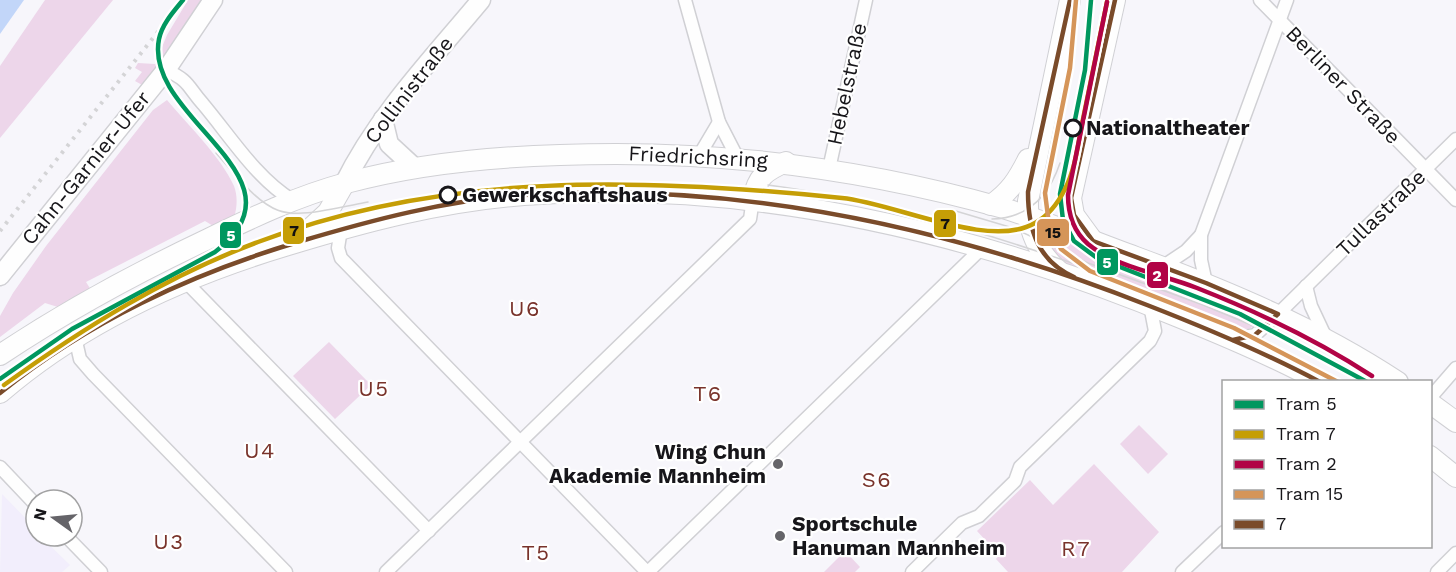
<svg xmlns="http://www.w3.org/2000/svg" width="1456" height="572" viewBox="0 0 1456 572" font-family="'Work Sans',sans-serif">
  <rect width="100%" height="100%" fill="#f7f6fb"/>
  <polygon fill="#f2eefc" points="2,494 31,524 36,536 40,536 70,565 62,572 0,572"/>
  <g fill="#edd6ea">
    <polygon points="45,0 113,0 0,138 0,66"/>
    <polygon points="188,0 202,0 180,38 144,86 135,81 142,72 135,68 138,63 155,64 167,35"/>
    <path d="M167 100C188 125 221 157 234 186 238 197 237 207 234 218L215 227 205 221 86 282 91 290 61 308 45 303 0 337V316L13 293 46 246 153 110Z"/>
    <polygon points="1039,227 1257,313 1259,322 1245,332 1065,264 1048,250"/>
    <polygon points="329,342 371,385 335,419 293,376"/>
    <polygon points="1139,425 1168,454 1148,474 1120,444"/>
    <polygon points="1094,464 1159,532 1122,572 1008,572 996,559 999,555 977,531 1030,480 1053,505"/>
    <polygon points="845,551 860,567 855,572 824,572"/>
  </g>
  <polygon fill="#c2d6f9" points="0,0 24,0 0,34"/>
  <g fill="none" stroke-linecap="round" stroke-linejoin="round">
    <defs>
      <g id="street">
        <polyline points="685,0 719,122 737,157"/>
        <polyline points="1260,0 1456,200"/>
        <path d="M166 70C190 81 187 86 203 104 230 136 256 178 292 200"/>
        <polyline points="700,154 719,122"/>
        <polyline points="829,169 866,0"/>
        <polyline points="341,229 338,248 341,258 647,572"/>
        <polyline points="1162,267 1186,251 1201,235"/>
        <polyline points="185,281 429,531"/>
        <polyline points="1206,283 1201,260 1201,235 1287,0"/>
        <polyline points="1306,286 1311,306 1326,338"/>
        <polyline points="75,337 80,359 93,374 286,572"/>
        <polyline points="1234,339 1255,335 1278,314 1456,139"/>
        <polyline points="1430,398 1456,368"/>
        <polyline points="0,467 36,505"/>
        <polyline points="66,536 101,572"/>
        <polyline points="386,572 750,219 753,199"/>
        <polyline points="648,572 982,248"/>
        <polyline points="912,572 962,523 979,516 1015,481 1020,467 1150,341 1155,331 1150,305"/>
        <polyline points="1182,572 1224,532"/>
        <polyline points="1437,572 1456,553"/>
      </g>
      <g id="secondary">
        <polyline points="383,119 389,144 415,168"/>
        <path d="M344 184C378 115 432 59 481 0"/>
        <polyline points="0,276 166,70 213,0"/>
      </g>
      <g id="primary">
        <path d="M753 199C757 177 765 171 786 162"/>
        <path d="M991 205C1010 192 1018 179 1028 159"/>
        <polyline points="300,238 328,212 344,184"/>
        <polyline points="1093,241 1074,215 1071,198 1115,0"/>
        <path d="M1059 271C1038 253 1027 230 1028 201L1070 0"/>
        <path d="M0 355C66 311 136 273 208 239 253 217 298 196 346 183 416 164 489 157 560 155 711 149 858 167 1003 208 1048 222 1091 241 1136 257 1228 291 1316 328 1398 382"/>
        <path d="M0 393C82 322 182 277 285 246 363 222 442 201 524 195 749 178 974 232 1181 318 1228 337 1276 357 1321 382"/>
        <polyline points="1430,403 1456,422"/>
        <polyline points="1430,456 1456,477"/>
      </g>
    </defs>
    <use href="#street" stroke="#d0d0d4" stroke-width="15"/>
    <use href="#secondary" stroke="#d0d0d4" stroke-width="21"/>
    <use href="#primary" stroke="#d0d0d4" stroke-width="22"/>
    <use href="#street" stroke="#fefefe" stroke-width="12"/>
    <use href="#secondary" stroke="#fefefe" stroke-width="18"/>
    <use href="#primary" stroke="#fefefe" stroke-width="20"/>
    <g stroke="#d4d4d6" stroke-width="1.5">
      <path d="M216 153C278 225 277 220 368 202"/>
      <path d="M1050 157C1043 191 1039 222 1062 250"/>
      <path d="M768 185C873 199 973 229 1072 263"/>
      <polyline points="949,209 1013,228 1088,263 1203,305 1321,354"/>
      <path d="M992 219C1029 218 1049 196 1060 163"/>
    </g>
    <polyline stroke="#d4d4d6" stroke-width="4" stroke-dasharray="3 6" stroke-linecap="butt" points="0,231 180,4"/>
    <defs>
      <g id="bus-1">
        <path d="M1070 0 1028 192C1028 230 1038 261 1074 277"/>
        <polyline points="1115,0 1071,198 1074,215 1093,241 1206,283 1278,314 1255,335 1233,340"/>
        <path d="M0 393C89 321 189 275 298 242 372 220 447 200 524 195 738 181 949 227 1147 305 1206 328 1264 352 1320 382"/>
      </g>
    </defs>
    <use href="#bus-1" stroke="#fff" stroke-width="9"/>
    <use href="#bus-1" stroke="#7a4b2a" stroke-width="4.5"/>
    <defs>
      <g id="tram-1">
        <polyline points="1091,0 1085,70 1060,194 1063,220 1074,241 1097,258 1240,314 1367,382"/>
        <path d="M0 379 72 329 215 252C314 177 143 119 159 39 162 24 174 11 183 0"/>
      </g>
      <path id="tram-2" d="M4 385C83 328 167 276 258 242 445 171 646 178 842 198 895 203 989 250 1035 223 1048 216 1058 203 1065 189 1076 168 1078 142 1083 119 1091 80 1099 41 1107 2"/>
      <path id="tram-3" d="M1107 2 1068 195C1068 213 1073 231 1088 244 1117 268 1162 274 1197 288 1258 312 1317 340 1372 376"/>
      <polyline id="tram-4" points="1076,0 1070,68 1045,193 1049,224 1061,249 1090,271 1234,328 1338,382"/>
    </defs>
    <use href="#tram-1" stroke="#fff" stroke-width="9"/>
    <use href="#tram-2" stroke="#fff" stroke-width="9"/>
    <use href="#tram-3" stroke="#fff" stroke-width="9"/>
    <use href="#tram-4" stroke="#fff" stroke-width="9"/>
    <use href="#tram-1" stroke="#00975f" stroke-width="4.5"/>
    <use href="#tram-2" stroke="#c59e06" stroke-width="4.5"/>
    <use href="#tram-3" stroke="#b10346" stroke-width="4.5"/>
    <use href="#tram-4" stroke="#d59559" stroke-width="4.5"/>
  </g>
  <g fill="#fff" stroke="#17161a" stroke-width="3">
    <circle cx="1073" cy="128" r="8"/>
    <circle cx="448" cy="195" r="8"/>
  </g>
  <g fill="#656469" stroke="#fff" stroke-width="2">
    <circle cx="778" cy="464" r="6"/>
    <circle cx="780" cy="536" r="6"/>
  </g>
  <g text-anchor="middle" stroke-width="4.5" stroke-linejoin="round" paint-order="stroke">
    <g font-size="21" fill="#17161a" stroke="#fff">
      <text transform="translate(847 84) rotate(-78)" y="7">Hebelstraße</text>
      <text transform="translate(1343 85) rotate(46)" y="7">Berliner Straße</text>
      <text transform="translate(409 90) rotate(-52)" y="7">Collinistraße</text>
      <text transform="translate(698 157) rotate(3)" y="7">Friedrichsring</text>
      <text transform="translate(86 168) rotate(-51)" y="7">Cahn-Garnier-Ufer</text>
      <text transform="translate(1381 213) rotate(-44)" y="7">Tullastraße</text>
    </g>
    <g font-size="21" font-weight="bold" fill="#17161a" stroke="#fff" text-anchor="start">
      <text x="1086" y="135">Nationaltheater</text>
      <text x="462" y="202">Gewerkschaftshaus</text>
    </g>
    <g font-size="21" font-weight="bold" fill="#17161a" stroke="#fff" text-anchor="end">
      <text x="766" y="459">Wing Chun<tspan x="766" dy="24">Akademie Mannheim</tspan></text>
      <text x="792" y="531" text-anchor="start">Sportschule<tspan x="792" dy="24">Hanuman Mannheim</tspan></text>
    </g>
    <g font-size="22" letter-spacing="1.5" fill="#79332b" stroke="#fff">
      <text x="525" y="316">U6</text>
      <text x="374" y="396">U5</text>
      <text x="708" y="401">T6</text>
      <text x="260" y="458">U4</text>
      <text x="877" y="487">S6</text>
      <text x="169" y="549">U3</text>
      <text x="1076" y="556">R7</text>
      <text x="536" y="560">T5</text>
    </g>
  </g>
  <g stroke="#fff" stroke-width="2">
    <rect x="933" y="209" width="24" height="29" rx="6" fill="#c59e06"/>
    <rect x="282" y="216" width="23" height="29" rx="6" fill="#c59e06"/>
    <rect x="1036" y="218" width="34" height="29" rx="6" fill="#d59559"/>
    <rect x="219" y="221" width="23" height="28" rx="6" fill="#00975f"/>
    <rect x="1096" y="248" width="23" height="28" rx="6" fill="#00975f"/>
    <rect x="1146" y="261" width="23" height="28" rx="6" fill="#b10346"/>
  </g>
  <g font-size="16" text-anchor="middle" font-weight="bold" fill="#fff">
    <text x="231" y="241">5</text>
    <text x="1107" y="268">5</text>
    <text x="1157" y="281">2</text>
  </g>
  <g font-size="16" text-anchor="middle" font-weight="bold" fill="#111">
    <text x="945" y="229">7</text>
    <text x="294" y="236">7</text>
    <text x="1053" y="238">15</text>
  </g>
  <rect x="1222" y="380" width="210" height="168" fill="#ffffff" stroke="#a2a2a3" stroke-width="1.5"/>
  <rect x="1234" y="400" width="30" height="9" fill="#00975f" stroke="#a2a2a3" stroke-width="1.5"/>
  <text x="1276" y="410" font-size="18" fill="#17161a">Tram 5</text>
  <rect x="1234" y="430" width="30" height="9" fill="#c59e06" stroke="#a2a2a3" stroke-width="1.5"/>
  <text x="1276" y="440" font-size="18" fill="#17161a">Tram 7</text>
  <rect x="1234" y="460" width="30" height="9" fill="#b10346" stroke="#a2a2a3" stroke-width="1.5"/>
  <text x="1276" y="470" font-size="18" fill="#17161a">Tram 2</text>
  <rect x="1234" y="490" width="30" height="9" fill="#d59559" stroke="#a2a2a3" stroke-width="1.5"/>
  <text x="1276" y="500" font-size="18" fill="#17161a">Tram 15</text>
  <rect x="1234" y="520" width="30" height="9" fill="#7a4b2a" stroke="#a2a2a3" stroke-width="1.5"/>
  <text x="1276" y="530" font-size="18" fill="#17161a">7</text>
  <g transform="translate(54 518) rotate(285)"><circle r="28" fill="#ffffff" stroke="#a2a2a3" stroke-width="1.5"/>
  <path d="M0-4.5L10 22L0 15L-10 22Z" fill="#656469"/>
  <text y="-9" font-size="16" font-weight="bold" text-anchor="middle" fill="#17161a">N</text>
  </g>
</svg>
